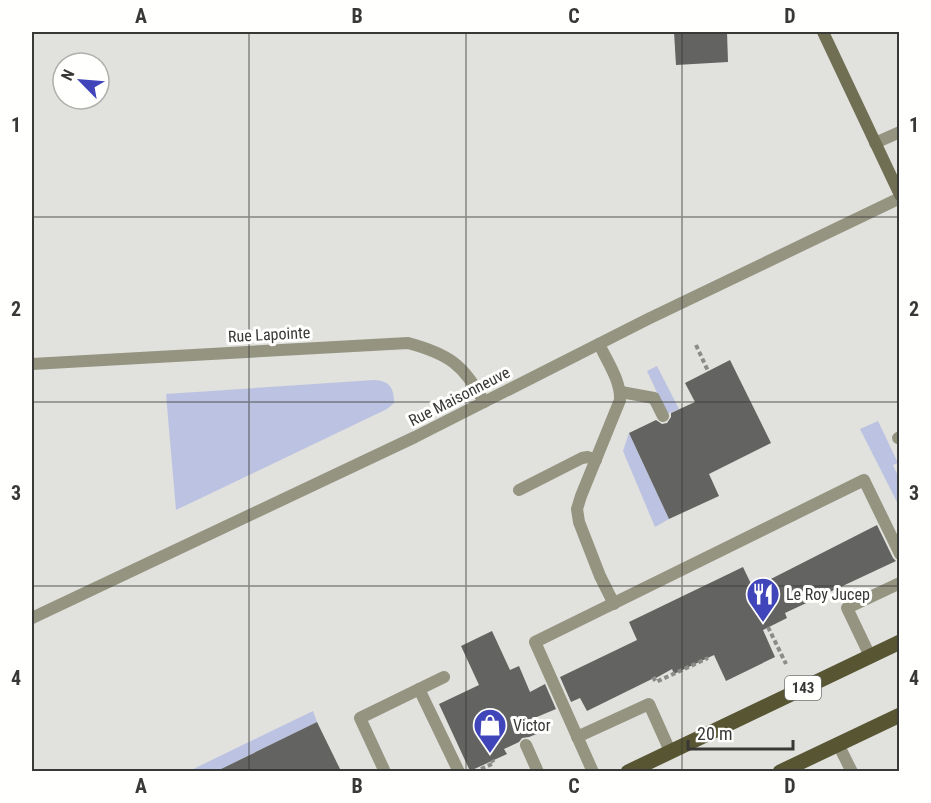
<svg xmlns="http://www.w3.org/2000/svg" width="931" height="803" viewBox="0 0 931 803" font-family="'Roboto Condensed',sans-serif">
  <rect width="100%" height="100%" fill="#e1e1dd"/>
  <g fill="#bcc3e2">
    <polygon points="657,366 679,409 667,414 647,371"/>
    <path d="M374 380C389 381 394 387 394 403L387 409 176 510 166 394Z"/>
    <polygon points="878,421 898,463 893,465 899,478 899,506 860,429"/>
    <polygon points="629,433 669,519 655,527 623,451"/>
    <polygon points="313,711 317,722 217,771 187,772"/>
  </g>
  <g fill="#636361">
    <polygon points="674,32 727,32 728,62 676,65"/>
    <polygon points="730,360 771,443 709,474 719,496 669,519 629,433 656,420 662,424 667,423 671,417 671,413 695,402 685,383"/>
    <polygon points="877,525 893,558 896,561 785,613 787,618 763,630 775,657 726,681 714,655 674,674 672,669 656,678 656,677 587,711 580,698 571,702 560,677 637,640 629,622 743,567 753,588"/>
    <polygon points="492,631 510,670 519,666 530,692 545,684 556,709 532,719 539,733 529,737 522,738 519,742 504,749 507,754 470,771 439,704 479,685 461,646"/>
    <polygon points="317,722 341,771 217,771"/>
  </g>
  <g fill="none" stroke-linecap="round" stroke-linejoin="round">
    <g stroke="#8b8b88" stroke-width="4" stroke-dasharray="4.5 3" stroke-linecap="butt">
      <polyline points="696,345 708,371"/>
      <polyline points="768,627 786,664"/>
      <polyline points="653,677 656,682 708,658"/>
      <polyline points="481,769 494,763 492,760"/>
    </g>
    <g stroke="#949481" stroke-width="12">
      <polyline points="875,143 900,132"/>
      <path d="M599 344C607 361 621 381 620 400L581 496 577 509 579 522 600 576 614 604"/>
      <polyline points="621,392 654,398 663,416"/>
      <polyline points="898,438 900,437"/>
      <polyline points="519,490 582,458 588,457 596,460"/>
      <polyline points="870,656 847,608 900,583"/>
      <polyline points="419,689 459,772"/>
      <polyline points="577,737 649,704 670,751"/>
      <polyline points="838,744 852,772"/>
      <polyline points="526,745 538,772"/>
      <polyline points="385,772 360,718 444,677"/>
      <polyline points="593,772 535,642 864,480 900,554"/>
    </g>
    <g stroke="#949481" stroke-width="12">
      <path d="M32 364 408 343C449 354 464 365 484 402"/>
      <polyline points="32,618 415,437 648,319 900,198"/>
    </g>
    <polyline stroke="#706f53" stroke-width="12" points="823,32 900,195"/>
    <g stroke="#575532" stroke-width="15">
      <polyline points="628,772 900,642"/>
      <polyline points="780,772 900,715"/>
    </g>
  </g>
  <path fill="none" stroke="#383837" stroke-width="1.5" stroke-opacity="0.55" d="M249 32V772M466 32V772M682 32V772M32 217H900M32 402H900M32 586H900"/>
  <defs>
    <symbol id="restaurant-pin" viewBox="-11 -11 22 30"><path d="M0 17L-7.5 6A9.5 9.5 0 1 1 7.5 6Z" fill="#4145ba" stroke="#fffffe"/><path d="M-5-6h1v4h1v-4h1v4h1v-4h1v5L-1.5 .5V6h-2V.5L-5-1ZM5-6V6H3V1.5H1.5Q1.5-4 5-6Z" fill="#fff"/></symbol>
    <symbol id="shop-pin" viewBox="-11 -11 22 30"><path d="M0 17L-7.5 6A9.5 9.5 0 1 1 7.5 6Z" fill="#4145ba" stroke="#fffffe"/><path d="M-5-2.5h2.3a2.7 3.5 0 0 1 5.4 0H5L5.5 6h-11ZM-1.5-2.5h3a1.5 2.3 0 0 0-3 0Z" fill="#fff"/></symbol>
  </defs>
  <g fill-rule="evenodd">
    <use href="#restaurant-pin" x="744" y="575" width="38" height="52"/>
    <use href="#shop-pin" x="471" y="706" width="38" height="52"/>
  </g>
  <g text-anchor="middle" stroke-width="6" stroke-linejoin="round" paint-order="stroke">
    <rect fill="#fffffe" stroke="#747473" stroke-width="1.5" x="785" y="676" width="36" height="24" rx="4.5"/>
    <g font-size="15" font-weight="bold" fill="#383837">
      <text x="803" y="693">143</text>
    </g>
    <g font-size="16" fill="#383837" stroke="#fffffe">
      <text transform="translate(269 334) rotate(-3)" y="6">Rue Lapointe</text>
      <text transform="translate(459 396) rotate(-27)" y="6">Rue Maisonneuve</text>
    </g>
    <g font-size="16" fill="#383837" stroke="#fffffe" text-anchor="start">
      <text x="786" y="600">Le Roy Jucep</text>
      <text x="513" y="731">Victor</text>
    </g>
  </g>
  <rect width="931" height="803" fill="none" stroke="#fffffe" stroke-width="66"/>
  <g transform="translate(81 81) rotate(295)"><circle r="28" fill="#fffffe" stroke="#afafae" stroke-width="1.5"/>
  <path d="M0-4.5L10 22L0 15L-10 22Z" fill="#4145ba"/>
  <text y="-9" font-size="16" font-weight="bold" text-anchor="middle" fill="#383837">N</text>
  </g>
  <path d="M688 740v9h105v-9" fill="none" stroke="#383837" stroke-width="3"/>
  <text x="697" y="740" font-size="18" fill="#383837" stroke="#fffffe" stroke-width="4.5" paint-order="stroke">20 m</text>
  <rect x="33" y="33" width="865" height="737" fill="none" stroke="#383837" stroke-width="2"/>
  <g font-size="20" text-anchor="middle" font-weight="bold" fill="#383837">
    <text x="141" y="23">A</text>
    <text x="357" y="23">B</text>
    <text x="574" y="23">C</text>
    <text x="790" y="23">D</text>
    <text x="16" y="132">1</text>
    <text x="914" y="132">1</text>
    <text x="16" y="316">2</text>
    <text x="914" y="316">2</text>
    <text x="16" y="500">3</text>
    <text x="914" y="500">3</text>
    <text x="16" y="685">4</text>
    <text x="914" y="685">4</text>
    <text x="141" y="793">A</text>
    <text x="357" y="793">B</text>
    <text x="574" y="793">C</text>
    <text x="790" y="793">D</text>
  </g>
</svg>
